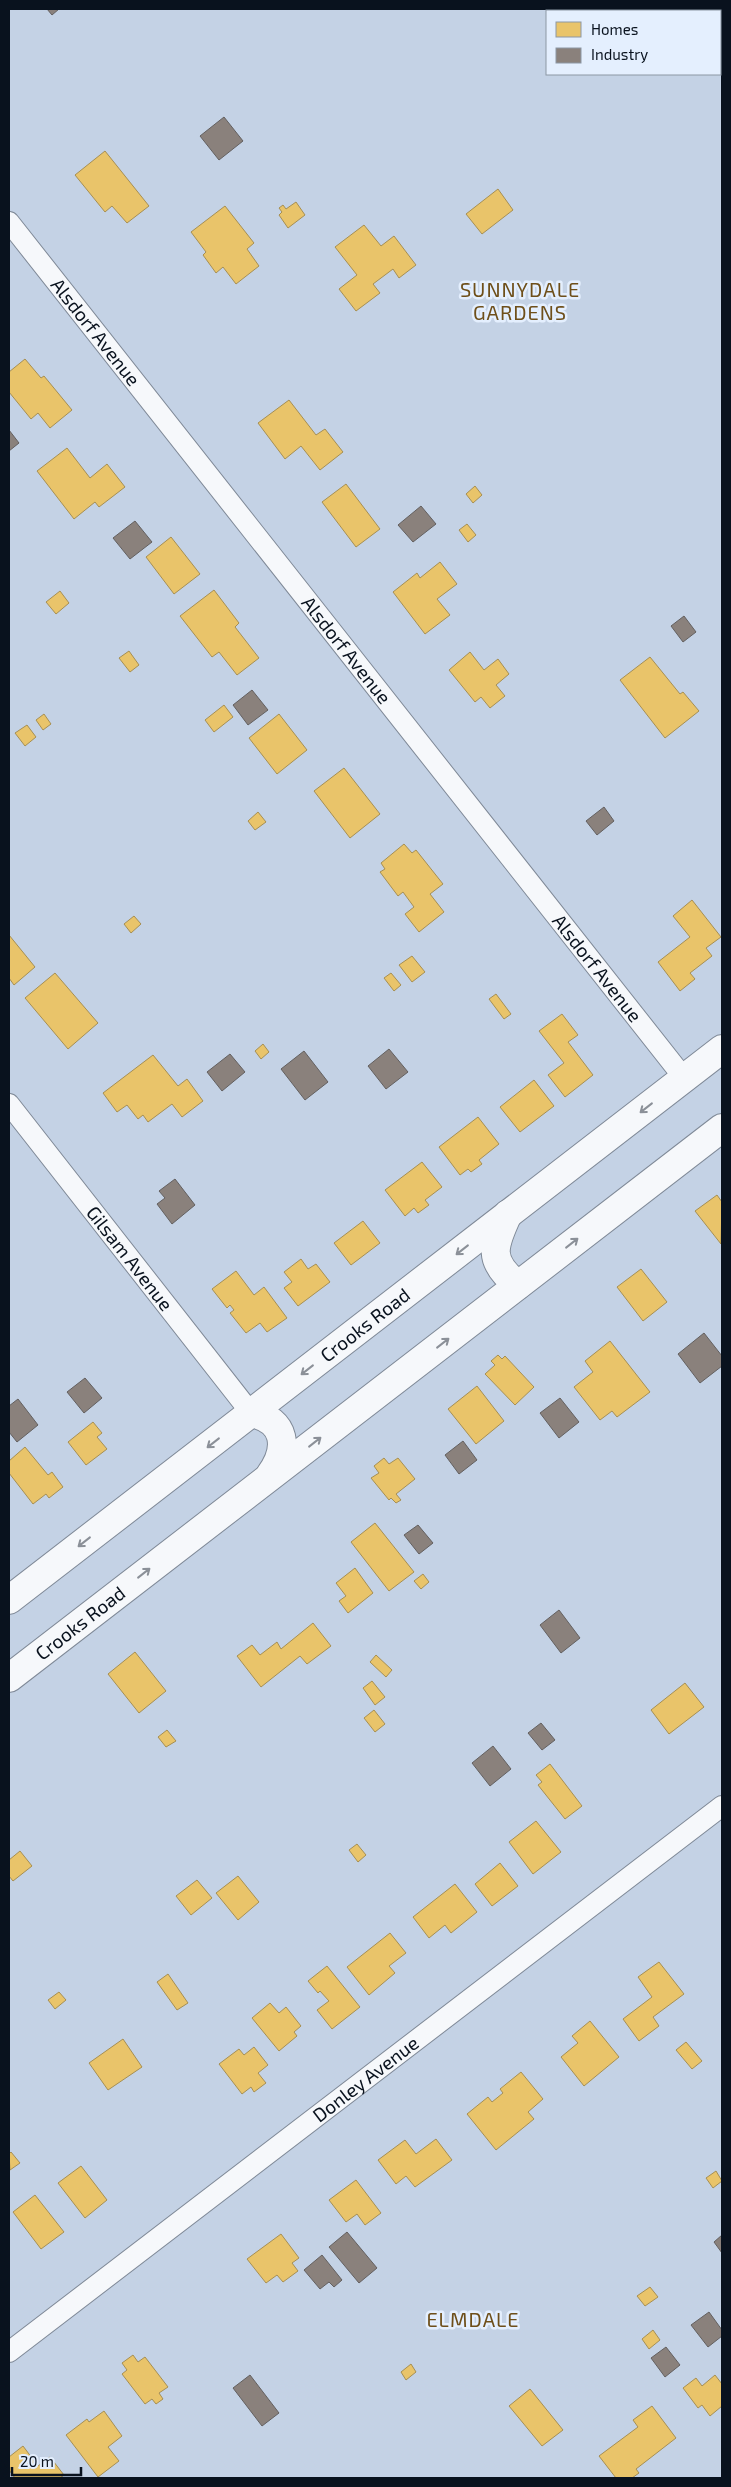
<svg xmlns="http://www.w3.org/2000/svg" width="731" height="2487" viewBox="0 0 731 2487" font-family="'Exo 2',sans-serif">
  <rect width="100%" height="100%" fill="#c4d2e5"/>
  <g fill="#e9c46a" stroke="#a68f53">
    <polygon points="105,151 149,206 127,223 112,206 105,212 75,175"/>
    <polygon points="498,189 513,210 482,234 466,214"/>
    <polygon points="296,202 305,215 288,228 279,215 282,212 279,208 283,205 286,209"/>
    <polygon points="225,206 254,243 247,249 259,266 236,284 223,267 216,273 203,255 206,252 191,232"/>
    <polygon points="364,225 381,246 394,236 416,265 399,278 393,269 373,284 380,293 356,311 339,289 357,275 335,247"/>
    <polygon points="25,359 41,378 44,376 72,410 50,428 38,413 31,419 9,392 9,372"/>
    <polygon points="289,400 316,435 325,429 343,452 320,470 301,446 285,459 258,423"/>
    <polygon points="67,448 90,478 107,464 125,487 99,507 95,502 74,519 37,471"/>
    <polygon points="346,484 380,529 356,547 322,502"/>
    <polygon points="475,486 482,495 473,503 466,494"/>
    <polygon points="467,524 476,535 468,542 459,530"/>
    <polygon points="171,537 200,574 174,594 146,557"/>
    <polygon points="440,562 457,584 437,599 450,615 425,634 393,592 417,573 420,578"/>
    <polygon points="214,590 239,623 235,627 259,658 237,675 219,652 212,657 180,616"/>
    <polygon points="60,591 69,603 56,614 46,602"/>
    <polygon points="129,651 139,665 130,672 119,658"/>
    <polygon points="470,652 484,670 498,659 509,674 496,685 505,696 490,708 481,697 475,702 449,670"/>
    <polygon points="650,657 680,694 683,692 699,711 665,738 620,680"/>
    <polygon points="224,705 233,717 214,732 205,720"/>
    <polygon points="44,714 51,724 43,730 36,720"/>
    <polygon points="279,714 307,750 277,774 249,738"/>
    <polygon points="27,725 36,737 25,746 15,733"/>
    <polygon points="344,768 380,814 350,838 314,791"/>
    <polygon points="258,812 266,822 255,830 248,821"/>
    <polygon points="404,844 412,853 416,850 443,884 430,894 444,912 419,932 405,914 414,907 403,892 398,896 380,872 385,869 381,863"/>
    <polygon points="692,900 721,937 706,948 712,956 690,973 695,979 680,991 658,962 690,937 673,916"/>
    <polygon points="134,916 141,924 131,933 124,924"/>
    <polygon points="9,935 35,967 14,985 9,978"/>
    <polygon points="412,956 425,972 412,982 399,965"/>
    <polygon points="55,973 98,1023 68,1049 25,998"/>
    <polygon points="391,973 401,985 394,991 384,978"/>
    <polygon points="496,994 511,1014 504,1019 489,999"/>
    <polygon points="562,1014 578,1035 568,1042 593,1075 565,1097 548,1075 564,1063 539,1031"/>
    <polygon points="263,1044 269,1052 261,1059 255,1051"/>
    <polygon points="153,1055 178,1086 187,1079 203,1101 182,1117 172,1104 148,1122 143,1115 138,1119 127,1105 117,1112 103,1093"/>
    <polygon points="534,1080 554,1106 520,1132 500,1107"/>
    <polygon points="478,1117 499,1144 479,1160 482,1164 471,1172 468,1169 460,1175 439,1147"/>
    <polygon points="422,1162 442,1187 425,1200 429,1205 418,1213 414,1208 405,1216 385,1190"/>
    <polygon points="717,1195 722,1202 721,1244 695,1211"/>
    <polygon points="363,1221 380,1243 351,1265 334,1243"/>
    <polygon points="301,1259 308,1269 316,1264 330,1282 298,1306 284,1288 292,1282 284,1272"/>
    <polygon points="641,1269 667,1302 643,1321 617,1287"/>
    <polygon points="236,1271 254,1295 264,1287 287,1318 267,1332 260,1323 246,1333 230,1313 234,1310 230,1305 227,1308 212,1289"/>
    <polygon points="610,1341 650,1392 617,1417 612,1411 600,1420 574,1387 593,1372 585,1361"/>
    <polygon points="498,1355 502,1359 505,1356 534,1387 515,1405 485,1374 495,1365 491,1361"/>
    <polygon points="477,1386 504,1421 476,1444 448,1409"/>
    <polygon points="93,1422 102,1433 97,1437 107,1449 86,1465 68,1442"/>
    <polygon points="25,1447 48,1475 52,1472 63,1487 49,1498 46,1494 33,1504 9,1473 9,1461"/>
    <polygon points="384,1458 389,1464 398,1458 415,1479 396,1494 401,1500 396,1503 391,1498 389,1500 371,1478 379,1473 374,1466"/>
    <polygon points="375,1523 414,1572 389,1591 351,1542"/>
    <polygon points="355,1568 373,1593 348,1613 339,1601 346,1596 336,1583"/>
    <polygon points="423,1574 429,1582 421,1589 414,1581"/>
    <polygon points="313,1623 331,1646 307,1664 300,1656 261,1687 237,1656 252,1645 260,1655 277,1642 281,1649"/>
    <polygon points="135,1652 166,1691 139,1713 108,1674"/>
    <polygon points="376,1655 392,1670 386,1677 370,1662"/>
    <polygon points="372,1681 385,1697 375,1705 363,1688"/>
    <polygon points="685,1683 704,1707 669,1734 651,1710"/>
    <polygon points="374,1710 385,1724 375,1732 364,1718"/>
    <polygon points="167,1730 176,1741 166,1747 158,1737"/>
    <polygon points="550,1764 582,1806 565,1819 538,1785 542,1782 536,1775"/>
    <polygon points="536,1821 561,1852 533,1874 509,1842"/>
    <polygon points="357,1844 366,1855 358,1862 349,1850"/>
    <polygon points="20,1851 32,1866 13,1881 9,1876 9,1860"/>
    <polygon points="500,1863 518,1886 492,1906 475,1884"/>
    <polygon points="238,1876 259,1902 238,1920 216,1893"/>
    <polygon points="197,1880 212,1898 191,1915 176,1896"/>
    <polygon points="455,1884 477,1912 451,1933 445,1925 429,1938 413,1917"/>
    <polygon points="390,1933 406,1953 389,1966 395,1973 369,1995 347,1967"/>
    <polygon points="659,1962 684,1994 653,2017 659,2026 639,2041 623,2019 652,1997 638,1977"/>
    <polygon points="327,1966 360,2007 332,2029 317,2010 329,2001 320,1991 318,1993 308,1981"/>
    <polygon points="168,1974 188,2003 177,2010 157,1982"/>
    <polygon points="59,1992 66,2000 55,2009 48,2000"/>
    <polygon points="270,2003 279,2013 286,2007 301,2026 294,2032 297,2036 279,2051 252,2018"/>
    <polygon points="590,2021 619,2057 584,2086 561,2057 578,2043 572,2036"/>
    <polygon points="123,2039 142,2067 108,2090 89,2063"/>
    <polygon points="686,2042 702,2061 692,2069 676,2050"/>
    <polygon points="254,2047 268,2065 258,2073 266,2083 254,2092 251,2087 242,2094 219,2064 239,2049 244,2055"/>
    <polygon points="521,2072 543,2099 528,2112 534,2119 496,2150 467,2114 488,2097 492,2102 503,2093 500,2089"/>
    <polygon points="436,2139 452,2160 415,2187 406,2176 396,2184 378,2160 405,2140 416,2154"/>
    <polygon points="11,2152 20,2163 10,2170 9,2154"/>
    <polygon points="81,2166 107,2200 85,2218 58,2183"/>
    <polygon points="716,2171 722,2181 713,2188 706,2178"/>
    <polygon points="356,2180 381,2213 365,2225 357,2214 346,2222 329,2200"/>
    <polygon points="35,2195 64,2232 41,2249 13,2212"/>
    <polygon points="281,2234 299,2258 292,2263 298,2271 283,2282 277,2275 266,2283 247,2259"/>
    <polygon points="650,2287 658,2297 645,2306 637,2296"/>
    <polygon points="653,2330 660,2340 649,2349 642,2339"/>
    <polygon points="133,2355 138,2362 145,2357 168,2387 159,2393 163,2399 156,2404 152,2399 145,2404 122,2374 127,2370 122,2363"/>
    <polygon points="411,2364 416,2372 406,2380 401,2372"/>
    <polygon points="715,2375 722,2384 722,2406 710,2416 702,2405 698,2408 683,2388 696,2378 702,2386"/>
    <polygon points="530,2389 563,2430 542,2446 509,2406"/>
    <polygon points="652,2406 676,2438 636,2469 639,2473 632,2478 616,2478 599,2456 638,2427 633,2420"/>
    <polygon points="104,2411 122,2436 108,2447 119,2461 98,2477 66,2435 87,2419 89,2422"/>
    <polygon points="23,2446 38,2466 50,2457 64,2475 60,2478 15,2478 9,2470 9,2457"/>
  </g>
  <g fill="#8a817c" stroke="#636060">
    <polygon points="47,9 59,9 52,15"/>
    <polygon points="224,117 243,141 219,160 200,136"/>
    <polygon points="9,430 19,443 9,451"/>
    <polygon points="421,506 436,524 413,542 398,525"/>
    <polygon points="135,521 152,542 130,559 113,538"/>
    <polygon points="684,616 696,632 683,642 671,626"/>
    <polygon points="252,690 268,710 248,725 233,705"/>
    <polygon points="604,807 614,821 597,835 586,821"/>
    <polygon points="389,1049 408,1072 386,1089 368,1066"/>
    <polygon points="304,1051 328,1082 305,1100 281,1069"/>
    <polygon points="230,1054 245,1072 222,1091 207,1072"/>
    <polygon points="175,1179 195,1205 172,1224 157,1204 165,1198 159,1191"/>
    <polygon points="704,1333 722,1356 722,1366 700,1383 678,1354"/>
    <polygon points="85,1378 102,1398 84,1413 67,1392"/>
    <polygon points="560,1398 579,1422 559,1438 540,1413"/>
    <polygon points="18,1399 38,1425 17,1442 9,1432 9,1406"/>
    <polygon points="463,1441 477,1460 459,1474 445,1455"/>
    <polygon points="418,1525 433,1543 419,1554 404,1535"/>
    <polygon points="559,1610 580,1638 561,1653 540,1625"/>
    <polygon points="541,1723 555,1740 542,1750 528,1733"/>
    <polygon points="493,1746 511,1769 490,1786 472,1763"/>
    <polygon points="347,2232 377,2268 359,2283 329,2247"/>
    <polygon points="722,2235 722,2253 714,2242"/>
    <polygon points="322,2255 342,2280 334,2287 329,2282 320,2289 304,2270"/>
    <polygon points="709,2312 722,2330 722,2336 708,2347 691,2325"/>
    <polygon points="666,2347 680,2365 665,2377 651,2358"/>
    <polygon points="250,2375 279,2413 262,2426 233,2388"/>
  </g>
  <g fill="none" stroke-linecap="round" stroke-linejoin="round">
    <defs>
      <g id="minor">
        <path id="s1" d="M9 222 684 1078"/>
        <path id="s2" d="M9 1104 251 1413"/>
        <path id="s3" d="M9 2352 722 1806"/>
      </g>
      <g id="secondary">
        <path d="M508 1214C493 1246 487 1261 518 1285"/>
        <path d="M251 1413C287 1420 289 1449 270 1475"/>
        <path id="s4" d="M9 1600 722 1049"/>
        <path id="s5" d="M9 1678 722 1128"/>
      </g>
    </defs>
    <use href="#minor" stroke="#7f8997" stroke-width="22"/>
    <use href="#secondary" stroke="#7f8997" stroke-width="30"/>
    <use href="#minor" stroke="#f6f8fb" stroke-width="20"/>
    <use href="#secondary" stroke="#f6f8fb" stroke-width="28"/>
  </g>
  <defs><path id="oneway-shaft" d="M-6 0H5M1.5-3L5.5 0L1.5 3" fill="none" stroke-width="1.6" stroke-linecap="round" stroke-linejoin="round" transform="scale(1.25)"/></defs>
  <g stroke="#8b9098">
    <use href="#oneway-shaft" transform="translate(646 1108) rotate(142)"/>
    <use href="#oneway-shaft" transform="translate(572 1243) rotate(-38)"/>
    <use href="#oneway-shaft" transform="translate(462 1250) rotate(142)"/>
    <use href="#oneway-shaft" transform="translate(443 1343) rotate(-38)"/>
    <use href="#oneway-shaft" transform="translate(307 1370) rotate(142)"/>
    <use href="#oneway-shaft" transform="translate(315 1442) rotate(-38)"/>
    <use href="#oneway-shaft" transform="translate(213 1443) rotate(142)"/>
    <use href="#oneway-shaft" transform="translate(84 1542) rotate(142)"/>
    <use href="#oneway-shaft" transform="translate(144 1573) rotate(-38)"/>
  </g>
  <g text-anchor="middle" stroke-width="5" stroke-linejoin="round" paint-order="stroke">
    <g font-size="19" fill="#09121e" stroke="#e4effe">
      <text dy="7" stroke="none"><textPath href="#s1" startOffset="140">Alsdorf Avenue</textPath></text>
      <text dy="7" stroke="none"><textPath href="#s1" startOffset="545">Alsdorf Avenue</textPath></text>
      <text dy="7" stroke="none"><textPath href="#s1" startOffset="950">Alsdorf Avenue</textPath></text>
      <text dy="7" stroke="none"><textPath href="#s2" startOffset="196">Gilsam Avenue</textPath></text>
      <text dy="7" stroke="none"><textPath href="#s4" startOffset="450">Crooks Road</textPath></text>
      <text dy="7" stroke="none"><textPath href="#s5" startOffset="90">Crooks Road</textPath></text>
      <text dy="7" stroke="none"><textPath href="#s3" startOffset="449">Donley Avenue</textPath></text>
    </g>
    <g font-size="20" letter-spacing="1" fill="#6e4f1a" stroke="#e4effe">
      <text x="520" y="297">SUNNYDALE<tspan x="520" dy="23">GARDENS</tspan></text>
      <text x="473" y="2327">ELMDALE</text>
    </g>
  </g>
  <rect width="731" height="2487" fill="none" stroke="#09121e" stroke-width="20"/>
  <rect x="546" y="10" width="175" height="65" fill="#e4effe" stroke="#8c97a4"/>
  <rect x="556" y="22" width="25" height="15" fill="#e9c46a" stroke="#8c97a4"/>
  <text x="591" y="35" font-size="15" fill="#09121e">Homes</text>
  <rect x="556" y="48" width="25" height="15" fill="#8a817c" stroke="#8c97a4"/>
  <text x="591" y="60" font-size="15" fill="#09121e">Industry</text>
  <path d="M12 2467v8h69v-8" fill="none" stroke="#09121e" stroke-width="2.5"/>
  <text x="20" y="2467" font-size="15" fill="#09121e" stroke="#e4effe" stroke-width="4" paint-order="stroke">20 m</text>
</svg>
